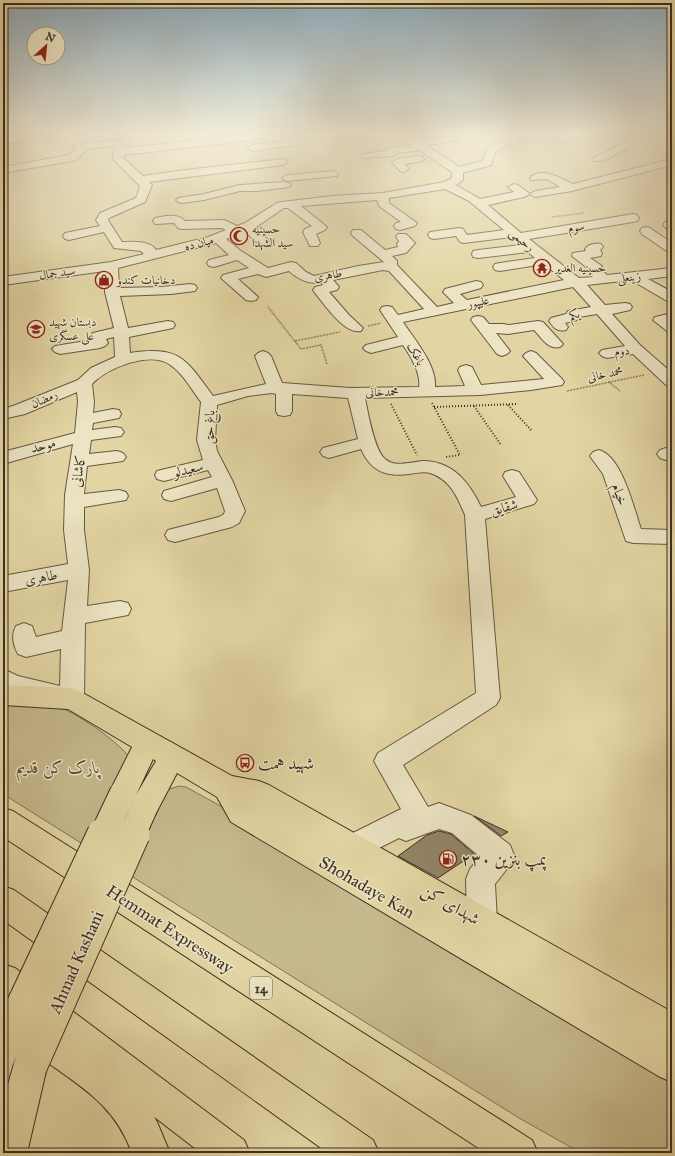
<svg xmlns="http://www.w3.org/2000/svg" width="675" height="1156" viewBox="0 0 675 1156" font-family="'IM FELL Great Primer',Amiri,serif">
  <rect width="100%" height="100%" fill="#e2d5a3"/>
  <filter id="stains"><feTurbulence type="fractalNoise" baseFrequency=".005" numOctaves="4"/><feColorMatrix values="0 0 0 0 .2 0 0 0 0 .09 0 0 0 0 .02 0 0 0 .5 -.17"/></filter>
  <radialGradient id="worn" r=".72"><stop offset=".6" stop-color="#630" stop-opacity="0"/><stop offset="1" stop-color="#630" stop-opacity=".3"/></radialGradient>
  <g fill="#c6b98d" stroke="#817458">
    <path d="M3 703C21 704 41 703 58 707 74 711 119 742 128 756L89 848 3 794Z"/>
    <polygon points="179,786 186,787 217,804 672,1083 672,1153 581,1153 519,1118 131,876 132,853 166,790"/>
  </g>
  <g fill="#928566" stroke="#3c2f24">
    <polygon points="474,816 508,832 501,836"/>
    <polygon points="439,831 451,834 474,854 438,878 398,856 427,835"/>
  </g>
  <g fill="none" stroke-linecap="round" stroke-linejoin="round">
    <defs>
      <g id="minor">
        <path d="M41 133H70L82 144 116 140 124 143 125 148 262 133 265 134 267 136 262 139 124 155 123 158 143 176 177 171 283 159 288 162 283 165 149 182 152 185 145 202 109 218 108 220 122 242C132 242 150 240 156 250L208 237 226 230 222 228 182 229 178 228 174 223 155 224 153 221 155 218C165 216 178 213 185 221L224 220 237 226 245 223 277 203 281 202 333 196 383 193 444 182 452 178V172L419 150 397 153 392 156 363 158 362 156 363 154 384 151 389 148 411 145 395 133H406L417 140 455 137 457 139 455 141 426 145 459 167 483 161C488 136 520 133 542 133L540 135 503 147 495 153 491 165 463 173V180L456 185 480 199 514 192 508 187 514 184 518 185 530 194 535 191 560 187 547 179 531 180 530 178C541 166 562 179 573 184L672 159V165L572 191 535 197 530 194 524 197 488 205 521 233 633 214 637 215 639 218 637 221 633 222 529 239 579 278 593 277 586 270 585 266 572 256 573 253 586 251 585 249C588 244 596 243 601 244L603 247 600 250 602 253 601 256 590 258 602 266 600 268 607 275 672 268V276L648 279 672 292V302L667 301 631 280 587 285 605 305 625 303 630 304 632 307 630 310 612 314 640 345 672 373V387L666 385 633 354 607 358 602 356 599 353 602 350 625 346 597 314 579 317 577 320 565 323 568 327 566 330C557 332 554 328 549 321L551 318 566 314 568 311 591 307 573 287 403 322C414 339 437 365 435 387L465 386 458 370 460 367 466 365 472 367 481 385 544 379 523 356 526 353 531 351 536 353 562 379 564 382 562 385 531 390 480 395 365 398C368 413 374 448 384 458 394 469 413 461 425 461 454 462 470 484 481 507L516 497 503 476 505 472 512 470 519 472 537 500 534 504 485 519 500 698 496 705 403 765 428 807 439 803 471 815 510 845 514 855 510 865 495 884 497 922 493 933 482 937 471 933 467 922 466 879 470 869 480 857 452 833 439 829 406 841 399 838 353 861 343 858 339 848 343 838 401 809 374 761 378 753 476 693 465 515C458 498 450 479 430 473 424 471 416 473 409 474 385 477 371 471 361 449L329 458 323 456 320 452 323 448 358 439 348 398 292 394V411L290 415 284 416 278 415 276 411V394L272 393 248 396 217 405 215 440 217 451 232 480 245 511 239 523 232 527 175 542 168 540 165 535 168 530 219 517 224 514 225 511 217 488 171 501 164 499 162 495 164 491 212 477 208 470 164 481 157 479 155 475 157 471 203 460 197 440 201 402C191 389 183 373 169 364 149 351 107 368 92 384L94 402 93 413 113 409 119 410 121 414 119 418 93 423 92 430 115 427 121 428 124 432 121 436 91 440 89 454 117 451 123 453 126 457 123 461 87 466 84 494 119 490 126 492 128 496 126 500 84 507V530L89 570 87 606 120 601 128 603 131 609 128 615 85 623 84 699 81 706 72 709 3 690V669L18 676 60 686 61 649 26 657 18 654C13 645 11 635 16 626L24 623 32 626 36 637 62 631 68 580 3 592V576L68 564 64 530 65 495 73 444 3 464V452L75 433 78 402 77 392 25 414 3 419V409L13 406 78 380 91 368 115 357 114 337 106 339 108 343 105 346 100 348 60 354 55 352 52 349 55 346 92 340 91 336 93 333 114 328 105 292V271L3 285V277L111 262 144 254 141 251 114 248 104 232 69 240 65 239 63 236 65 233 100 226 96 220 100 213 136 198 140 186 113 159 115 146 88 149 76 160 72 161 3 173V167L69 155 76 149 62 136 3 144V138ZM445 189 469 201 504 230 467 235 463 229 459 228 430 232 428 235 430 238 434 239 456 236 460 242 464 243 512 237 521 245 478 250 473 251 472 254 473 257 478 258 528 252 535 258 500 263 495 264 493 267 495 270 500 271 544 264 564 280 467 300 460 294 481 288 483 285 481 282 476 281 445 289 443 292 454 303 437 307 397 265V261L392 256 406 253 415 243 406 234H398L396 237 399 241 397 244 398 247 385 250 361 230H353L351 233 353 236 384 262 358 266 314 276 306 272 296 263 291 262 268 268 241 251 226 239 245 232 259 244H267L269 241 258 231 256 227 284 208H288L312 226 305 229 303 232 310 246H318L320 243 316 234 325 230 327 227 301 206 377 200 379 206 401 222 396 223 394 226 396 229 400 230 415 226 417 223 389 203V198ZM216 243 229 255 209 260 207 263 209 266 214 267 237 260 249 268 223 275 221 278 246 300 251 301 256 300 258 297 238 279 258 274 266 277 289 271C298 279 308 285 321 282L323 285 315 287 313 290 315 293C325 305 345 335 361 331L363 328 349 315 329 292 337 290 339 287 333 280 383 270 389 271 424 309 398 315 392 307 387 306 382 307 380 310 398 337 366 345 363 348 366 351 371 353 403 345C411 357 421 373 419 387L350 388 282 383 271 356 268 353 263 351 258 353 255 356 266 384 213 396C185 358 180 346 130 353L129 337 173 328 175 325 173 322 168 321 128 328 120 296 171 294 195 291 197 288 195 285 190 284 161 287 119 288 118 268Z"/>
        <path d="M301 133H360C353 140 308 139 296 139L291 136 293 134Z"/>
        <polygon points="475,133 494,133 492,135 476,136"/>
        <polygon points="570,133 585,133 583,135 561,142 556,139 558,137"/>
        <polygon points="661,133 672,133 672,138 663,135"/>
        <polygon points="639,136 642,137 644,139 642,141 603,161 595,161 594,159 595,157"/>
        <polygon points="301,139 305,140 306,142 305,144 252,151 247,148 252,145"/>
        <polygon points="419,156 423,157 424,159 423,161 405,164 409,169 404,172 400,171 392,162 397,159"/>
        <polygon points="333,171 338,174 337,176 287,181 282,178 287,175"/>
        <polygon points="285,182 289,183 291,185 289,187 258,191 240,191 204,200 182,203 178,202 176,200 178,198 204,194 240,185"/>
        <polygon points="669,221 672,222 672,231 668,230 663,225 665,222"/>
        <polygon points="646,227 650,228 672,243 672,253 668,252 642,234 640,231 642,228"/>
        <polygon points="672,313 672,332 667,331 653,320 655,317"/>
        <path d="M478 316 483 317 489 324H503L509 325 538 321 543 322 563 344 560 347C548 350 542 338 534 330L508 334 496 333 510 351 507 354 502 356 497 354 471 320 473 317Z"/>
        <polygon points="672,446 672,458 666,460 660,458 657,454 660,450"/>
        <path d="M599 450C622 456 634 509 641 529L672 530V544L633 543 626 541 603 474 590 456 593 452Z"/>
      </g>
      <g id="major">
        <path d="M3 685 72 688 81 692 232 776 259 781 269 785 672 1012V1082L660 1077 231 822 217 797 177 773 155 815 145 819 135 815 131 806 133 802 123 806 113 802 109 793 132 747 68 709 3 705ZM153 759 156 761 136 795Z"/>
        <path d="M3 992 15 997 119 1070 144 1097 157 1122 170 1153H132C115 1106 83 1088 44 1060L47 1067 27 1153H3V1102L13 1067 18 1055 31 1050 3 1029Z"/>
      </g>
      <g id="highway">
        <polygon points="3,808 13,811 532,1140 538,1153 486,1153 3,837"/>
        <polygon points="3,886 14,890 373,1140 379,1153 328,1153 3,920"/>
        <polygon points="3,964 15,968 244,1140 250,1153 201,1153 3,1000"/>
      </g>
    </defs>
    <use href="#minor" stroke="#665844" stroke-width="2"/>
    <use href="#major" stroke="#3c2f24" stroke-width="2"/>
    <use href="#highway" stroke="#3c2f24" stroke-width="2"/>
    <g stroke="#3c2f24" stroke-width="1.5" stroke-dasharray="0.5 1" stroke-linecap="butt">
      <polyline points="552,217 584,213"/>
      <polyline points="268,307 301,349 321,345 327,364"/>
      <polyline points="368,326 381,323"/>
      <polyline points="295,341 340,332"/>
      <polyline points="609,382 620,391"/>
      <polyline points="567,391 644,375"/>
    </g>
    <g stroke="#3c2f24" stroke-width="2" stroke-dasharray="1 2" stroke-linecap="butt">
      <polyline points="432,403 460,455 446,457"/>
      <polyline points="391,404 417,455"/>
      <polyline points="508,405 532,431"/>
      <polyline points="474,406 501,445"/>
      <polyline points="434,407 518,404"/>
    </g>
    <use href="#minor" fill="#ece4c3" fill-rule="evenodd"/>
    <use href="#major" fill="#e2d5a3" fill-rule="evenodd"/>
    <use href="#highway" fill="#e2d5a3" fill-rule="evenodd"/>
    <defs>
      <g id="major-bridge-far1">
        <polyline points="103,835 123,793"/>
        <polyline points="132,835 145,806"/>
      </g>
      <g id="major-bridge">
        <polyline points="3,1048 104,834"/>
        <polyline points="30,1067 133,834"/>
      </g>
    </defs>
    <use href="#major-bridge-far1" stroke="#3c2f24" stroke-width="28" stroke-linecap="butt"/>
    <use href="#major-bridge" stroke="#3c2f24" stroke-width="35" stroke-linecap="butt"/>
    <use href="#major-bridge-far1" stroke="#e2d5a3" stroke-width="26"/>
    <use href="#major-bridge" stroke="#e2d5a3" stroke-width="33"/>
  </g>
  <linearGradient id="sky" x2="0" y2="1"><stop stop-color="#8fabbb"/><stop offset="0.45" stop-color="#f2ecd6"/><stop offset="1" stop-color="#f2ecd6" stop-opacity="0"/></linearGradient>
  <rect width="675" height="295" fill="url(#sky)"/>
  <defs>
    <symbol id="mosque-ring" viewBox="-11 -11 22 22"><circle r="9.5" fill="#ece4c3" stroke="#8f2418" stroke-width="1.5"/><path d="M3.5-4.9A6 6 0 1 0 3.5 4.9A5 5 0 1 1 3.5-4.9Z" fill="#8f2418"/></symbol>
    <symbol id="temple-ring" viewBox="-11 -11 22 22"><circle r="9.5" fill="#ece4c3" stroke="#8f2418" stroke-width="1.5"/><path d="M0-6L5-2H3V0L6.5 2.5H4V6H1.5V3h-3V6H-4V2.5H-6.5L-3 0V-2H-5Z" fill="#8f2418"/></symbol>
    <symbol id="shop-ring" viewBox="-11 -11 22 22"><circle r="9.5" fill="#ece4c3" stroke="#8f2418" stroke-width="1.5"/><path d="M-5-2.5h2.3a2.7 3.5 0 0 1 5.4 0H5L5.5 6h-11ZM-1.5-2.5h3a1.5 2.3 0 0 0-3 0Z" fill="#8f2418"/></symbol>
    <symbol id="school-ring" viewBox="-11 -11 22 22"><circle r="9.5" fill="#ece4c3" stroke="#8f2418" stroke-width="1.5"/><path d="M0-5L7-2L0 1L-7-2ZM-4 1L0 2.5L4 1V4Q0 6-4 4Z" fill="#8f2418"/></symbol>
    <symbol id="bus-ring" viewBox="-11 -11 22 22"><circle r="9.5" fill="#ece4c3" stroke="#8f2418" stroke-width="1.5"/><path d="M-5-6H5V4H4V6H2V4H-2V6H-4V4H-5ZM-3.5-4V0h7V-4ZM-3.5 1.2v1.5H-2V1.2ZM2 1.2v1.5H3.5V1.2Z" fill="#8f2418"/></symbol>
    <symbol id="fuel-ring" viewBox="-11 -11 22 22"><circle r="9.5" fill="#ece4c3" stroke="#8f2418" stroke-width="1.5"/><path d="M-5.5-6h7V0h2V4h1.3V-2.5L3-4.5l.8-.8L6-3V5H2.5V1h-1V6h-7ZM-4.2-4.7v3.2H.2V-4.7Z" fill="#8f2418"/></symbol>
  </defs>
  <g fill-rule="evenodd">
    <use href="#mosque-ring" x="229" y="226" width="20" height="20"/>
    <use href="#temple-ring" x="532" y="258" width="20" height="20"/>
    <use href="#shop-ring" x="94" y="270" width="20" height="20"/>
    <use href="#school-ring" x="26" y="319" width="20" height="20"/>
    <use href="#bus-ring" x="235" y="753" width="20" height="20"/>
    <use href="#fuel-ring" x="438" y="849" width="20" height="20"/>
  </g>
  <g text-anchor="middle" stroke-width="3" stroke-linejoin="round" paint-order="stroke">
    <g font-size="12" fill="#3c2f24" stroke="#ece4c3">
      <text transform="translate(576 227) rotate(-9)" y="4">سوم</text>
      <text transform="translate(522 240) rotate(41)" y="4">رحیمی</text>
      <text transform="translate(199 243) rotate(-14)" y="4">میان ده</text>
      <text transform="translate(57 273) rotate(-8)" y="4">سید جمال</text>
      <text transform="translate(328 275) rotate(-9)" y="4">طاهری</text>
      <text transform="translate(629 277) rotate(-6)" y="4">زینعلی</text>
      <text transform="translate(478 302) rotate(-12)" y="4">علیپور</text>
      <text transform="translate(574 315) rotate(-19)" y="4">یکم</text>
      <text transform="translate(622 351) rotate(-6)" y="4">دوم</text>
      <text transform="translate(416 354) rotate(62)" y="4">باغک</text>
      <text transform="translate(605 374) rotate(-12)" y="4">محمد خانی</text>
      <text transform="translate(382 392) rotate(-1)" y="4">محمدخانی</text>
      <text transform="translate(44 399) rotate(-24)" y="4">رمضان</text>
    </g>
    <g font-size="12" fill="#3c2f24" stroke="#ece4c3" text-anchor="start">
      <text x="252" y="233">حسینیه<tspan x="252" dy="14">سید الشهدا</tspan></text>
      <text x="555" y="272">حسینیه الغدیر</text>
      <text x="117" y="284">دخانیات کندو</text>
      <text x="49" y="326">دبستان شهید<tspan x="49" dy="14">علی عسگری</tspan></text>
    </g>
    <rect fill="#ece4c3" stroke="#716554" stroke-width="1" x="250" y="977" width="22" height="22" rx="3"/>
    <g font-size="13" font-weight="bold" fill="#3c2f24">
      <text x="261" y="993">14</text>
    </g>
    <g font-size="14" fill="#3c2f24" stroke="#ece4c3">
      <text transform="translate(209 427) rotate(-89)" y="5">باغ حق</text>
      <text transform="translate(43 445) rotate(-15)" y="5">موحد</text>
      <text transform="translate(188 469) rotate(-14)" y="5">سعیدلو</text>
      <text transform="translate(78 471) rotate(-81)" y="5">کاشانی</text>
      <text transform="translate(620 494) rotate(71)" y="5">خیام</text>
      <text transform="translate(504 507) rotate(-15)" y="5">شقایق</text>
      <text transform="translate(41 577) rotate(-10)" y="5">طاهری</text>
    </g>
    <g font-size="17" fill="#3c2f24" stroke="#ece4c3" text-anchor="start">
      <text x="258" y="769">شهید همت</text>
      <text x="461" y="865">پمپ بنزین ۲۳۰</text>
    </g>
    <g font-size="17" font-style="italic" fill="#584b39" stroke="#ece4c3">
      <text x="58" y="773">پارک کن قدیم</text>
    </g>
    <g font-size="17" fill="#3c2f24" stroke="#ece4c3">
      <text transform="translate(367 887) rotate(30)" y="6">Shohadaye Kan</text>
      <text transform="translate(451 904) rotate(30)" y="6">شهدای کن</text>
      <text transform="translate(170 929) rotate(33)" y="6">Hemmat Expressway</text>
      <text transform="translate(76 962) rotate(-66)" y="6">Ahmad Kashani</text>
    </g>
  </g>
  <rect width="675" height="1156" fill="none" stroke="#e2d5a3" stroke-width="16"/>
  <rect x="4" y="4" width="667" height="1148" fill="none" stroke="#3c2f24" stroke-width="2"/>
  <rect x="8" y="8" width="659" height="1140" fill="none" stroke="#3c2f24"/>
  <g transform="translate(46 46) rotate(27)"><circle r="19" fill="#ece4c3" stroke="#a69c83"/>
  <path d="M0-3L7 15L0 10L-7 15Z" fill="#8f2418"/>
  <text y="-6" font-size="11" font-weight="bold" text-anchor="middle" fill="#3c2f24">N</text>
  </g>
  <rect width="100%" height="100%" filter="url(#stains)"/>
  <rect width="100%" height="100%" fill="url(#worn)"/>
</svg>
